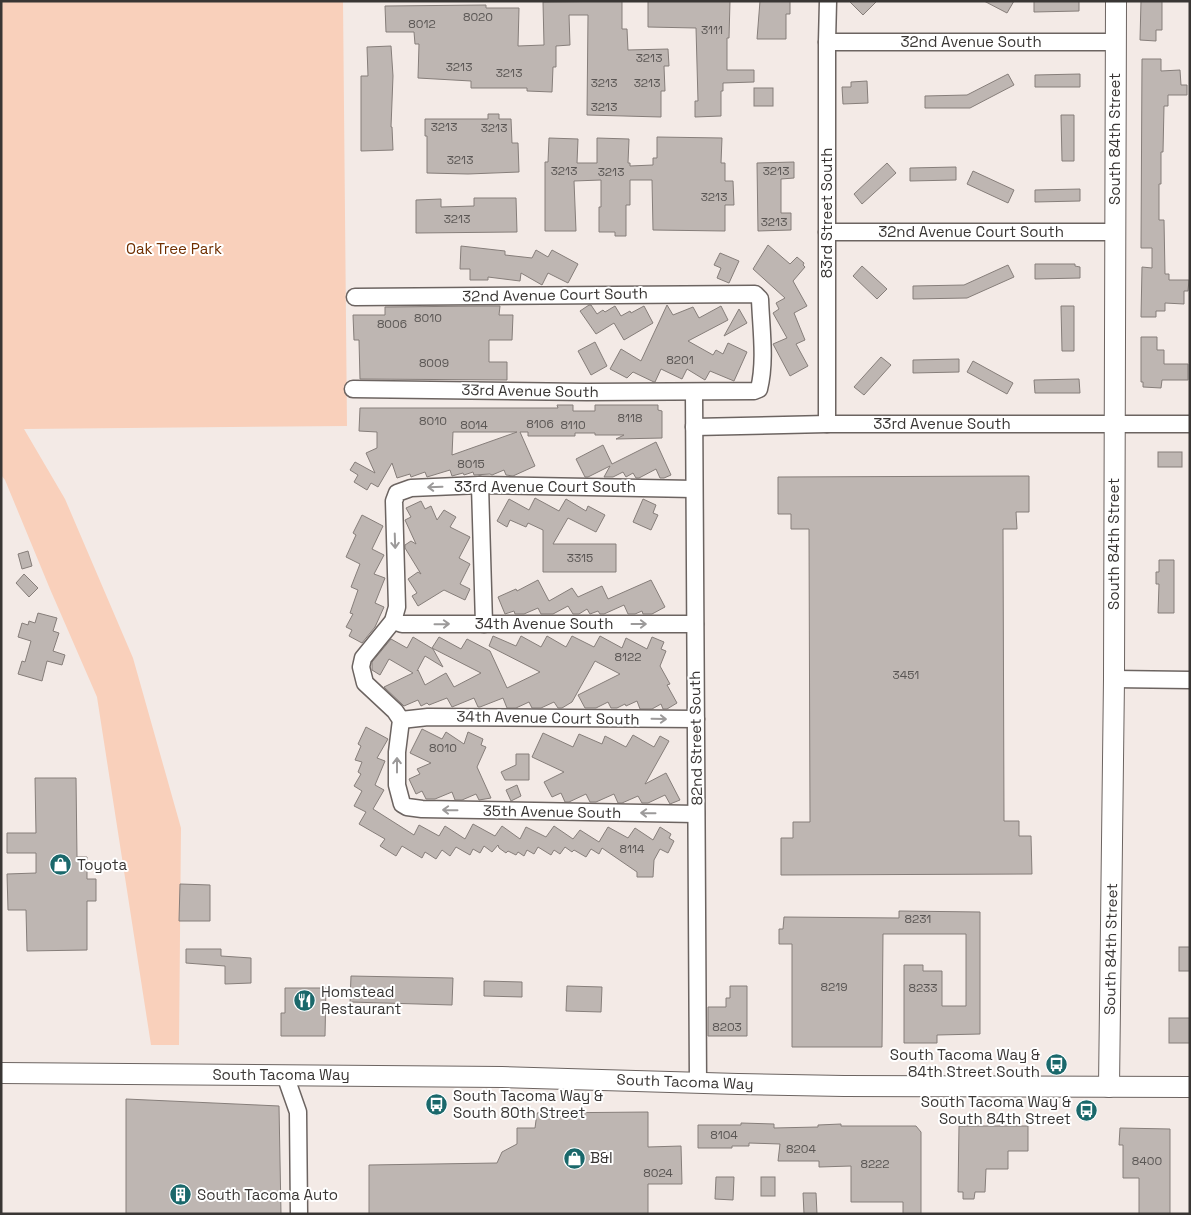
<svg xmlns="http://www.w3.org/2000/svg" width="1191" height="1215" viewBox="0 0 1191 1215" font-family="'Space Grotesk',sans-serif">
  <rect width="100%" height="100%" fill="#f3eae6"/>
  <polygon fill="#f9d0bb" points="1,1 343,1 347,426 24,429 65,499 133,658 181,828 179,1045 151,1045 97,697 50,589 5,480 1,475"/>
  <g fill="#beb6b2" stroke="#867e7a" fill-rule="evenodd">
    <polygon points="622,1 622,29 627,29 628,50 668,49 669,66 664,66 665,91 661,91 661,117 587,115 588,15 569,15 570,45 556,46 556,67 553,67 552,92 527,91 527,88 471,88 471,81 418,78 419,44 415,44 414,32 386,32 385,6 486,5 486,8 519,8 518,46 544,45 543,2"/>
    <polygon points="648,1 730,1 729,38 727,38 727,70 754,70 754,82 723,83 723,91 721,91 721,116 695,117 695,101 698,101 696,28 648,27"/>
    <polygon points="760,1 790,1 790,14 786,14 786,39 757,39"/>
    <polygon points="849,1 877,1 863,15"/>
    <polygon points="984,1 1014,1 1007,13"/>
    <polygon points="1034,1 1079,1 1079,11 1034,12"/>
    <polygon points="1141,1 1162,1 1162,30 1156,30 1156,41 1140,40"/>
    <polygon points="391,46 393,76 391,127 392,127 393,150 361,151 361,76 368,76 367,47"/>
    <polygon points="1142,59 1161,59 1161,71 1180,70 1181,85 1187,85 1187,95 1168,95 1168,106 1164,106 1163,152 1161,152 1161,184 1159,184 1159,220 1164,220 1165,274 1169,274 1169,280 1189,280 1188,291 1184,291 1184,304 1165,303 1165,311 1156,311 1156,317 1141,317 1142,267 1152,268 1152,248 1141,248"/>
    <polygon points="1008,74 1014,85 970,108 925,108 925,96 967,95"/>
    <polygon points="1080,74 1080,87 1035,87 1035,75"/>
    <polygon points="867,81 868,103 843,104 842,87 851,87 851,82"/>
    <rect x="754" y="88" width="19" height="18"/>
    <polygon points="488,114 499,114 499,119 511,119 512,143 518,143 519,172 468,174 427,173 427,136 425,136 425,119 488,119"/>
    <polygon points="1061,115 1074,115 1074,161 1062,161"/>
    <polygon points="657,137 722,138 721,163 725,163 725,181 733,181 734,205 725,205 725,231 653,230 652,180 630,180 630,205 626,205 626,236 615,236 615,232 599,232 599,207 601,207 601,180 574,181 576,231 545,231 545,162 548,162 549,138 578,139 577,163 597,163 597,138 629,139 628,163 630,163 630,166 653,165 653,158 657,158"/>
    <polygon points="794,162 794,178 781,179 781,213 791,213 791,230 758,231 757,163"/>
    <polygon points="887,163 896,173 862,204 854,194"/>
    <polygon points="956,167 956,180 910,181 910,168"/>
    <polygon points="973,171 1014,190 1008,203 967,184"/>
    <polygon points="1080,189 1080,201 1035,202 1035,190"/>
    <polygon points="474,198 516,198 517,232 416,233 416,200 441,199 441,207 474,206"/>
    <polygon points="768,245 790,264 797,257 804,263 803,265 805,267 793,281 807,306 794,313 805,340 796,344 808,366 790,376 773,344 787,338 773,313 779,309 776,303 785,298 753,269"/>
    <polygon points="461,246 505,251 505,255 532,258 536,250 548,257 552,250 578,264 568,283 548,273 542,285 521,273 520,281 488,277 488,280 470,280 470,269 460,269"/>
    <polygon points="720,253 739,261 729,283 717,278 721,268 714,265"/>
    <polygon points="1035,264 1075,264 1075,266 1080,267 1080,278 1035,279"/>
    <polygon points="1008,265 1014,277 967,298 913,299 913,286 964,285"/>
    <polygon points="862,266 887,289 877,299 853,276"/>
    <polygon points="589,305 591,305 597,314 603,310 605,312 615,306 621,316 630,311 631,313 644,306 653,323 624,340 614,323 596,334 580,311"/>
    <polygon points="667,305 673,315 693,307 699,318 721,306 728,320 688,341 713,355 716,350 723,354 728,343 747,352 734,381 710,371 705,380 687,369 682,379 661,369 655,382 654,382 633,372 627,378 610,369 621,349 641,361"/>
    <polygon points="485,306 500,306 499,315 513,315 512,340 489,340 489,362 507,362 507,380 360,379 359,340 354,340 353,315 385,315 385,307"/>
    <polygon points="1061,306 1074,306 1074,351 1062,351"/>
    <polygon points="739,309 747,323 724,336"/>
    <polygon points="1141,337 1157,337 1157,350 1164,350 1164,364 1188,364 1188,380 1162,380 1161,388 1143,387 1143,382 1141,382"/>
    <polygon points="595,342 607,366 591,375 578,351"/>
    <polygon points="881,357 891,365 864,395 854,387"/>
    <polygon points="959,359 959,372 913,373 913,360"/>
    <polygon points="973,361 1013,383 1007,394 967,372"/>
    <polygon points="1079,379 1080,393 1035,393 1034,380"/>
    <path d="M557 405H573V411H595V405H658V410L662 411V438L616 439 624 435H595V433H575V436H528V432H520L535 466 513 476 506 475 504 470 492 475 490 474 474 475 473 472 464 475 463 473 452 476 450 470 427 477 425 472 411 477 410 474 397 478 392 463 378 487 371 483 367 490 354 482 358 475 350 470 355 462 375 473 366 453 377 448V432L359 431 360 408H558ZM453 432H517L452 455Z"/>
    <polygon points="656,442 671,475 664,478 660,478 656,469 639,478 636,478 633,473 626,477 623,472 613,477 604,477 610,466 588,477 585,477 576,459 603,445 612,464"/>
    <rect x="1158" y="452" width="24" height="15"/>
    <polygon points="1029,476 1029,512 1016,512 1017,529 1003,529 1004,821 1019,821 1019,836 1031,836 1032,874 781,875 781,838 793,838 793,822 810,822 809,529 791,529 791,514 778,514 778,477"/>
    <polygon points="535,498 559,511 566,499 586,511 588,506 605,515 596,532 568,518 553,544 616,544 616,572 543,572 543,530 528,523 526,527 510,520 507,527 497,521 509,499 529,510"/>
    <polygon points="643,499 656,505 653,513 658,515 651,530 633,522"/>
    <polygon points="421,501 425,509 431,506 437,520 444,510 456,517 450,527 470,537 459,558 470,564 460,584 470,589 465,600 444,590 418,606 412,596 417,593 408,579 418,572 421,574 405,548 405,545 411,541 416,544 405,520 411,517 406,508"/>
    <polygon points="362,515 383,526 372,549 384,555 374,574 385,578 375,603 384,607 375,627 362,643 349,636 352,630 346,627 353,614 350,613 358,590 351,587 360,564 346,557 356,535 353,533"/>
    <polygon points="28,551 32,566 22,569 18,554"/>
    <polygon points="1159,560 1174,560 1174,613 1158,613 1159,584 1156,584 1156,572 1159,572"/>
    <polygon points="24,574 38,588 29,597 16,583"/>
    <polygon points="538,580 549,601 572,588 578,597 602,586 608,599 651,580 665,607 652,614 643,614 642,611 635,614 628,614 624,605 604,614 600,614 598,611 590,614 587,609 579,614 573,614 568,606 553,614 541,614 538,608 524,614 515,614 514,611 505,614 498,597 516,589 517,591"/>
    <polygon points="38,613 57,618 53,631 59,633 53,651 65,655 62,665 47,661 42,681 18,674 22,661 25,662 31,641 18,637 22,623 28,625 29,621 35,623"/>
    <polygon points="493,636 516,646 521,636 541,647 547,636 566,647 572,636 594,647 600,636 622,648 626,638 647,649 652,637 664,642 661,649 666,651 660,666 670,684 667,685 677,703 667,709 663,709 661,704 652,709 640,709 637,701 626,706 625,704 617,708 611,708 608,702 596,708 585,708 578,695 620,674 595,661 572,702 562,708 558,708 554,702 541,708 532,708 529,702 516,708 507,708 503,698 480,707 478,707 474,698 452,707 447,698 429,705 427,703 421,706 418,700 404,706 384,687 413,673 389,659 380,675 372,670 372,662 391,639 407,648 413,637 433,649 443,667 425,656 417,671 418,670 425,685 446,673 454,687 481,673 432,648 439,637 461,649 467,639 490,651 507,688 540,672 489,646"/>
    <polygon points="366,727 388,739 377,758 385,761 375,785 384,790 373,809 414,835 419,825 439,836 445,826 465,839 473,824 495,836 502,826 520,839 526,827 546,837 554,826 573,839 580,830 599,842 608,827 628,838 635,828 653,840 660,827 671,834 669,838 674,841 668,853 660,849 654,860 653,877 637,877 637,872 602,848 599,854 591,849 586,857 574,850 572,852 565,847 560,854 554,850 551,855 538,847 534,854 527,850 524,856 518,852 516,855 508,851 506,853 499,848 498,845 492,852 484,846 480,853 473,849 470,855 456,847 450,856 442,850 436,859 425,852 422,858 402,846 396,856 380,846 385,839 359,824 366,812 354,806 362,791 354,786 361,774 358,772 362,762 355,760 361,746 358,744"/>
    <polygon points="422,729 442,739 446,732 464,744 468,732 483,739 481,745 486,747 477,767 491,798 479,800 476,794 462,800 455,800 452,792 435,799 426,799 422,791 416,794 409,779 420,774 417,769 431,763 410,753"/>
    <polygon points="543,733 573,747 579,734 602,744 605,736 626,747 633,735 654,747 660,736 669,741 645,784 666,773 680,800 670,804 665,795 648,803 642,803 638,796 622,803 618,803 614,794 596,802 590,802 586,794 569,802 565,802 561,793 552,797 544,782 564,772 532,757"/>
    <polygon points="516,754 529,754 529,780 505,780 501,772 516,765"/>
    <polygon points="35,778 76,778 77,857 87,857 87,879 96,879 96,901 87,901 87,950 27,951 26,910 8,910 7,874 36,873 36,853 7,853 7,833 36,833"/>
    <polygon points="517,785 521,796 511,801 506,790"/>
    <polygon points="180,884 210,885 210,921 179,921"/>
    <polygon points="899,911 980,912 980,1034 937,1035 937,1043 904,1043 904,965 923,965 923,971 942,971 942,1006 966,1006 966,934 883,934 882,1047 792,1047 792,944 779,944 779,929 783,929 784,917 899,918"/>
    <rect x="1179" y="947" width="11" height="24"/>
    <polygon points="186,949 221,949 221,956 251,958 251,983 225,984 225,966 186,963"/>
    <polygon points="351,976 453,978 452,1005 350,1002"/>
    <polygon points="484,981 522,982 522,997 484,996"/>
    <polygon points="567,986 602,987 601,1012 566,1011"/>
    <polygon points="730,986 747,986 747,1036 708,1036 708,1007 726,1007 726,998 730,998"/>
    <polygon points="285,988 326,988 325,1036 281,1036 281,1013 285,1013"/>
    <rect x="1169" y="1018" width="21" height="25"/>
    <polygon points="126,1099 279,1106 281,1214 126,1214"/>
    <polygon points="648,1112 648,1147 681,1146 682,1184 648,1184 648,1214 369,1214 369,1165 497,1163 502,1152 517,1144 517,1128 535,1128 537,1113"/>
    <polygon points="741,1123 774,1124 774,1128 818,1127 818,1125 841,1124 841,1126 916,1126 921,1132 921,1214 903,1214 903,1202 851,1202 851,1166 819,1167 819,1161 778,1161 780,1144 749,1143 749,1146 732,1146 732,1148 698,1148 698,1125 741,1125"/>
    <polygon points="959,1126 1028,1126 1028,1151 1008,1151 1008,1169 986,1169 985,1192 975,1192 974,1199 963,1199 963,1192 958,1192"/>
    <polygon points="1120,1128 1170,1129 1170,1214 1139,1214 1139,1178 1123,1178 1123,1145 1119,1145"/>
    <polygon points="716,1177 734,1177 733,1200 715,1199"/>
    <rect x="761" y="1177" width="14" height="19"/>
    <polygon points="803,1193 816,1193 817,1214 804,1214"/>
  </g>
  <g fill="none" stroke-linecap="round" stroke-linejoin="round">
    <defs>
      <g id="minor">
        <polyline points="827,42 1116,42"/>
        <polyline points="827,232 1115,232"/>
        <path d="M353 389 587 392 754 391 759 389C766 361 761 328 760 299L755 294 355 297"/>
        <polyline points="694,392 698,1083"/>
        <polyline points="827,424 827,42 828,1"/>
        <polyline points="694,427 827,424 1190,424"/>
        <polyline points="480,485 484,624"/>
        <polyline points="694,489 480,485 411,488 397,493 394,501 397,607 393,621 363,658 361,667 365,683 395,711 401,720 397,752 397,785 402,804 407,807 422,809 696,814"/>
        <polyline points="393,621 402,624 695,624"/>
        <polyline points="1114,679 1190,680"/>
        <polyline points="401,720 428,717 696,719"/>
        <polyline points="285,1075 298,1112 299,1214"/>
      </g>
      <g id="major">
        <polyline points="1,1073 502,1077 738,1084 844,1086 1190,1087"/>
        <polyline points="1109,1087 1114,679 1116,1"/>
      </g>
    </defs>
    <use href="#minor" stroke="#6c6461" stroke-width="19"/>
    <use href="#major" stroke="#6c6461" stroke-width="22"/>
    <use href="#minor" stroke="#fff" stroke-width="16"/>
    <use href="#major" stroke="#fff" stroke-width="20"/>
  </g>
  <defs><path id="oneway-shaft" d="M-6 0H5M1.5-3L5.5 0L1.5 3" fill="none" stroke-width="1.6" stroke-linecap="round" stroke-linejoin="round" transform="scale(1.25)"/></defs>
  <g stroke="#9c9a9a">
    <use href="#oneway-shaft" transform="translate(435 487) rotate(178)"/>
    <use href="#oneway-shaft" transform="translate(395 541) rotate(88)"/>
    <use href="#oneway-shaft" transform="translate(442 624) rotate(-1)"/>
    <use href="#oneway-shaft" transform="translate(639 624)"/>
    <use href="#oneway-shaft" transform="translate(659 719) rotate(1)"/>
    <use href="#oneway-shaft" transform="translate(397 765) rotate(-90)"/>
    <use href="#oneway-shaft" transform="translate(450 810) rotate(-179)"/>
    <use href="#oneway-shaft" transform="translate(648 813) rotate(-179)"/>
  </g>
  <defs>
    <symbol id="shop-disc" viewBox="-11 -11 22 22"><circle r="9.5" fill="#1a686b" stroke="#fff"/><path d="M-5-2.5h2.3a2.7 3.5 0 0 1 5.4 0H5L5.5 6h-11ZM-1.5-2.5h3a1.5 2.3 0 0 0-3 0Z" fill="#fff"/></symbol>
    <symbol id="restaurant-disc" viewBox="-11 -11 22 22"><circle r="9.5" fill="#1a686b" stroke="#fff"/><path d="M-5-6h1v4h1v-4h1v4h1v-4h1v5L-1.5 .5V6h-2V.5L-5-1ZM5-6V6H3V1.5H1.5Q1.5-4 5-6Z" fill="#fff"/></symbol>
    <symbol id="bus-disc" viewBox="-11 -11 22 22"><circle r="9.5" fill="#1a686b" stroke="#fff"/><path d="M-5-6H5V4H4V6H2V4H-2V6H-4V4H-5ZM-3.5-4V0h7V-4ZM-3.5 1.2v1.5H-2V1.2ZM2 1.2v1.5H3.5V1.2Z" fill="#fff"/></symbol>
    <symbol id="building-disc" viewBox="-11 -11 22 22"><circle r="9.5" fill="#1a686b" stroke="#fff"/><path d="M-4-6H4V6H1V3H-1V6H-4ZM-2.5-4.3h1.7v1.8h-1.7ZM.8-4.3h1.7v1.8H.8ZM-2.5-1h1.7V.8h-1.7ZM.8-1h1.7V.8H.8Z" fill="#fff"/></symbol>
  </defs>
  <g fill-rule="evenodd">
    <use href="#shop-disc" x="48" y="852" width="25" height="25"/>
    <use href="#restaurant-disc" x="292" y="988" width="25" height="25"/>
    <use href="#bus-disc" x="1044" y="1052" width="25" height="25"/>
    <use href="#bus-disc" x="424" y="1092" width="25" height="25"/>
    <use href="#bus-disc" x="1074" y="1098" width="25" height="25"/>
    <use href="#shop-disc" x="562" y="1146" width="25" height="25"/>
    <use href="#building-disc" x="168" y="1182" width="25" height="25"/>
  </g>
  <g text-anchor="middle" stroke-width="4" stroke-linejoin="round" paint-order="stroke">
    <g font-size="12" fill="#5a5654">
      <text x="478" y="21">8020</text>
      <text x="422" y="28">8012</text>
      <text x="712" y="34">3111</text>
      <text x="649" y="62">3213</text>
      <text x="459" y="71">3213</text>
      <text x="509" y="77">3213</text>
      <text x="604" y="87">3213</text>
      <text x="647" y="87">3213</text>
      <text x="604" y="111">3213</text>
      <text x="444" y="131">3213</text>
      <text x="494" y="132">3213</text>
      <text x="460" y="164">3213</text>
      <text x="564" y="175">3213</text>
      <text x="776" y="175">3213</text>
      <text x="611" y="176">3213</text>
      <text x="714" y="201">3213</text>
      <text x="457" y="223">3213</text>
      <text x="774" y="226">3213</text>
      <text x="428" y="322">8010</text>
      <text x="392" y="328">8006</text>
      <text x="680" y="364">8201</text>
      <text x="434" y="367">8009</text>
      <text x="630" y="422">8118</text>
      <text x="433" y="425">8010</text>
      <text x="540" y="428">8106</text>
      <text x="474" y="429">8014</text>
      <text x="573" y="429">8110</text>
      <text x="471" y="468">8015</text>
      <text x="580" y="562">3315</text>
      <text x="628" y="661">8122</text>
      <text x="906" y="679">3451</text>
      <text x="443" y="752">8010</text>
      <text x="632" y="853">8114</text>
      <text x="918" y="923">8231</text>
      <text x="834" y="991">8219</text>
      <text x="923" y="992">8233</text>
      <text x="727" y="1031">8203</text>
      <text x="724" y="1139">8104</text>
      <text x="801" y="1153">8204</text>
      <text x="1147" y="1165">8400</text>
      <text x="875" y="1168">8222</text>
      <text x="658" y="1177">8024</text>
    </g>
    <g font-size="15" fill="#393634" stroke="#fff">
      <text x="971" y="47">32nd Avenue South</text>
      <text transform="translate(1115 139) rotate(-90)" y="5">South 84th Street</text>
      <text transform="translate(827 213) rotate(-90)" y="5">83rd Street South</text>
      <text x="971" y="237">32nd Avenue Court South</text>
      <text transform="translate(555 295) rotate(-1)" y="5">32nd Avenue Court South</text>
      <text transform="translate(530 391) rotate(1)" y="5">33rd Avenue South</text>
      <text x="942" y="429">33rd Avenue South</text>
      <text x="545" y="492">33rd Avenue Court South</text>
      <text transform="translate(1114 544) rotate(-90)" y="5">South 84th Street</text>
      <text x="544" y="629">34th Avenue South</text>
      <text transform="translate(548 718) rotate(1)" y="5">34th Avenue Court South</text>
      <text transform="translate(696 738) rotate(-91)" y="5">82nd Street South</text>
      <text transform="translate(552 812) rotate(1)" y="5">35th Avenue South</text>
      <text transform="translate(1111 949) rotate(-89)" y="5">South 84th Street</text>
      <text x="281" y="1080">South Tacoma Way</text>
      <text transform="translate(685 1082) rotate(2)" y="5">South Tacoma Way</text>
    </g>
    <g font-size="15" fill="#702f01" stroke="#fff">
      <text x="174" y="254">Oak Tree Park</text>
    </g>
    <g font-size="15" fill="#393634" stroke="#fff" text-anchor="start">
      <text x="77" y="870">Toyota</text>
      <text x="321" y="997">Homstead<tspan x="321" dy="17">Restaurant</tspan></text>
      <text x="1040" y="1060" text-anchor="end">South Tacoma Way &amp;<tspan x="1040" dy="17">84th Street South</tspan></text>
      <text x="453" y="1101">South Tacoma Way &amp;<tspan x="453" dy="17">South 80th Street</tspan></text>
      <text x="1071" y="1107" text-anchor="end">South Tacoma Way &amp;<tspan x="1071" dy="17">South 84th Street</tspan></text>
      <text x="590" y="1163">B&amp;I</text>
      <text x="197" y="1200">South Tacoma Auto</text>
    </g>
  </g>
  <rect width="1191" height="1215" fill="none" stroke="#393634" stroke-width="5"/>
</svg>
